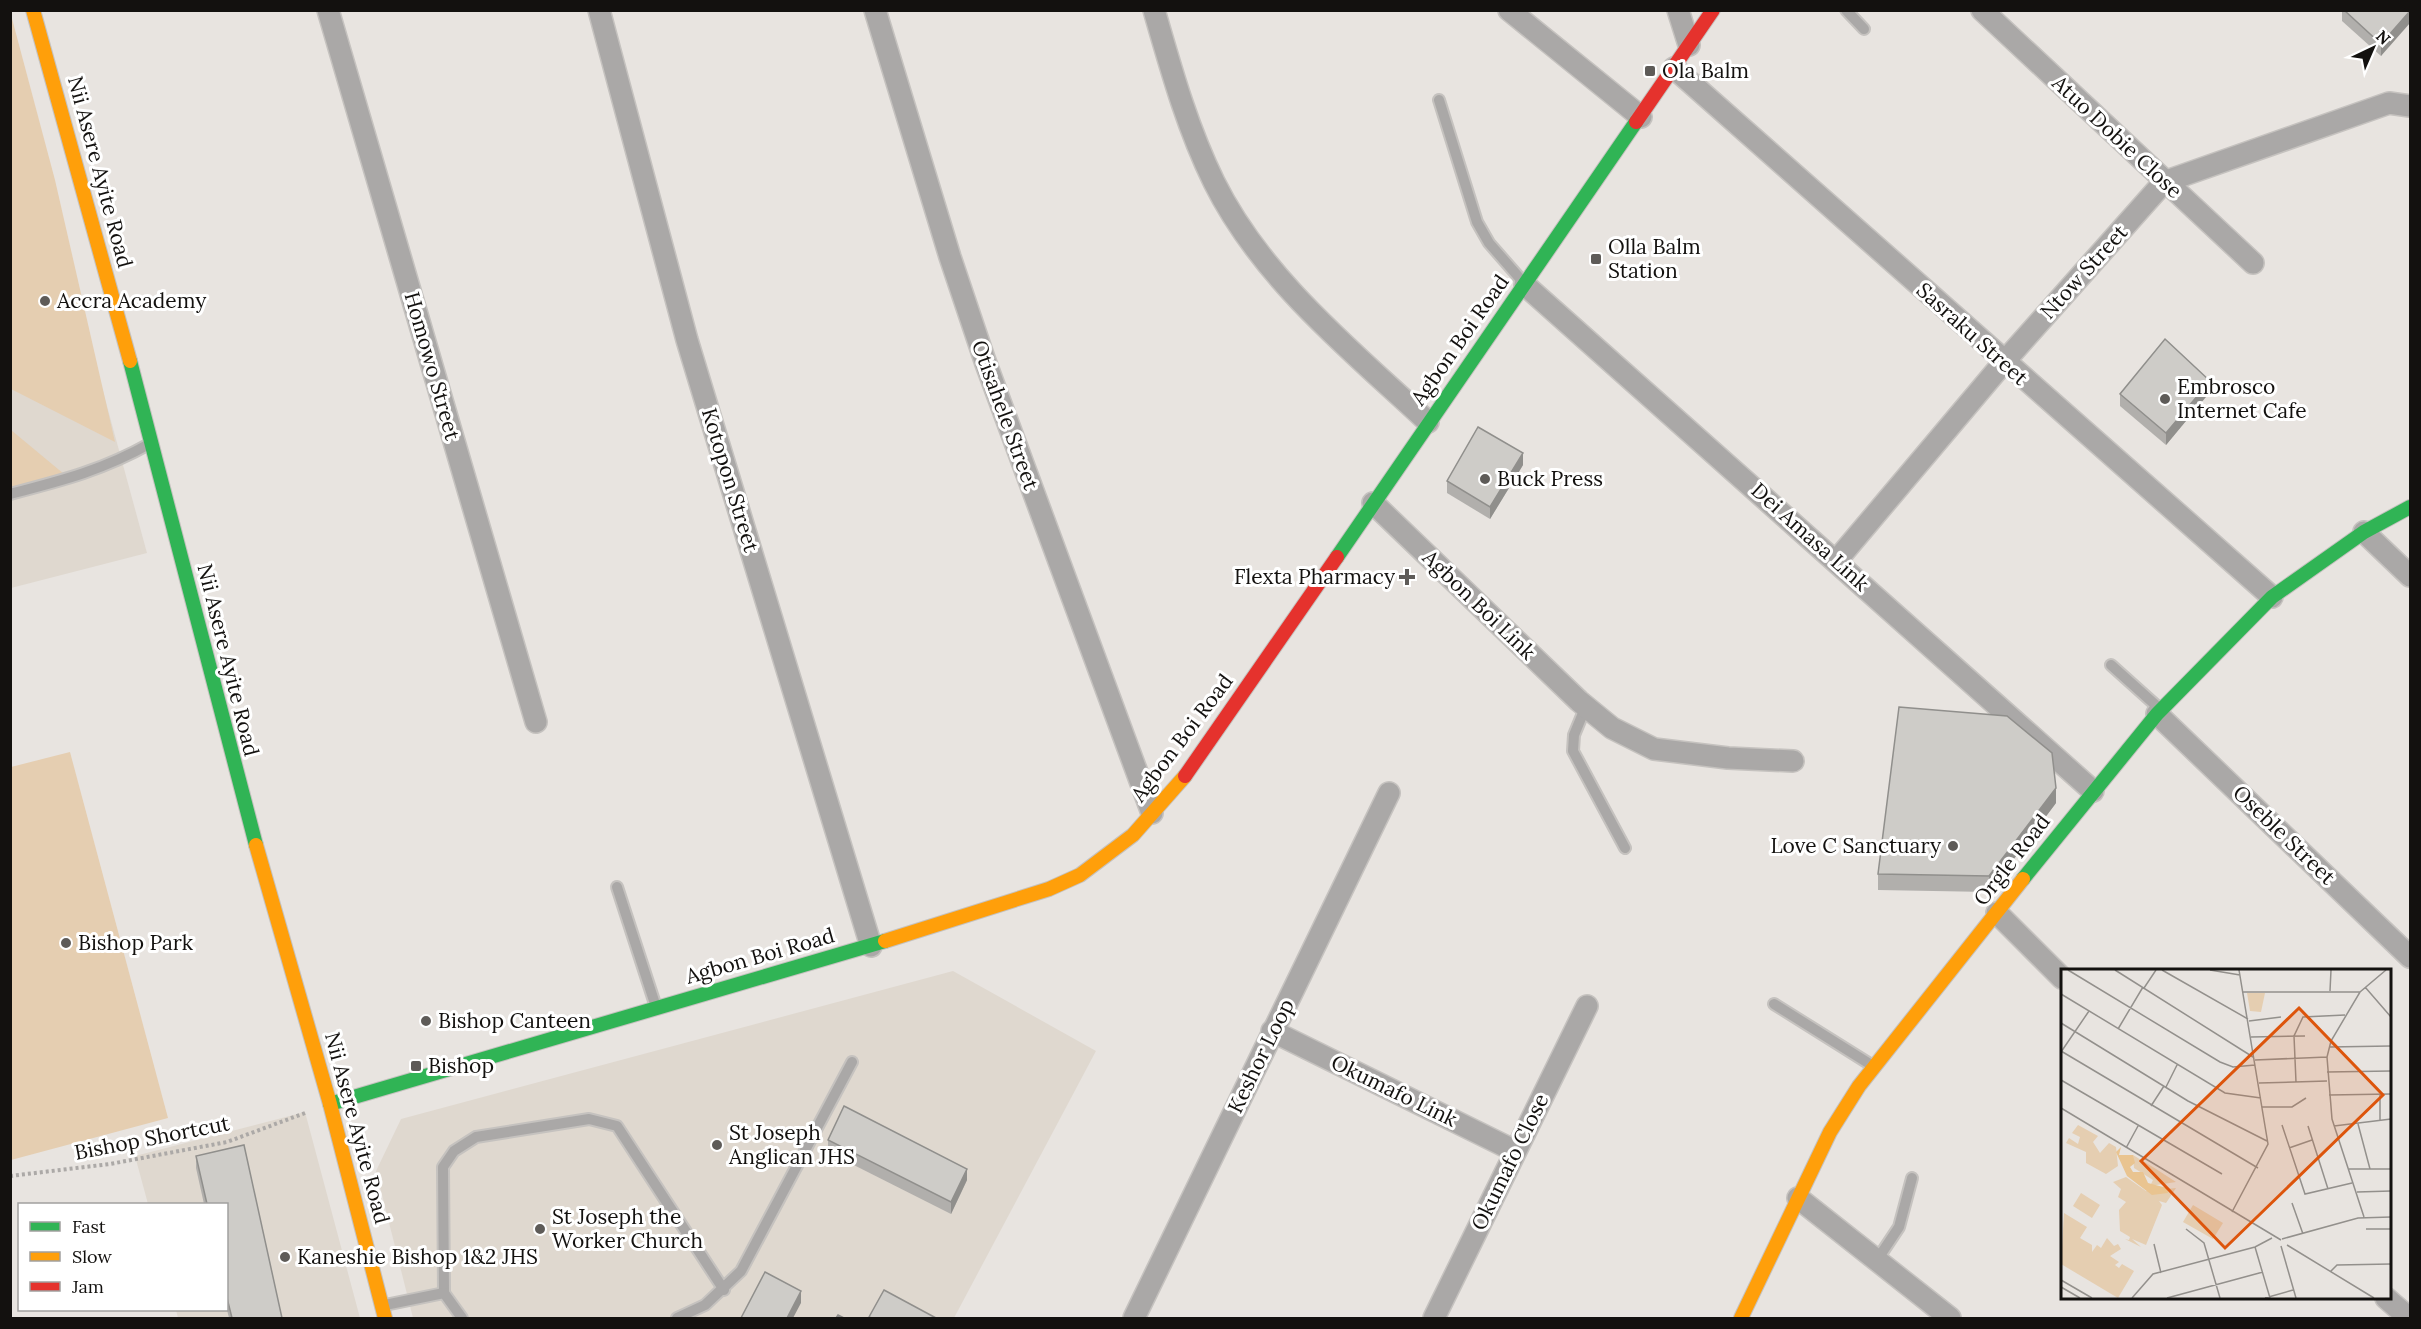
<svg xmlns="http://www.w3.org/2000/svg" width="2421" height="1329" viewBox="0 0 2421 1329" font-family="Lora,serif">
  <rect width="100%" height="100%" fill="#e8e4e0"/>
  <g fill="#dfd8cf">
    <polygon points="10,50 147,553 11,588 10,588"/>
    <polygon points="953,971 1096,1051 954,1318 413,1318 376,1171 401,1119"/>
    <polygon points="305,1112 360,1318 178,1318 176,1310 226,1310 226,1204 148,1204 135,1156"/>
  </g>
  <g fill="#e5ceb1">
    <polygon points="10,11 55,180 115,442 11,389"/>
    <polygon points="11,430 70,479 11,492"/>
    <polygon points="70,752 168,1118 11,1160 11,767"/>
  </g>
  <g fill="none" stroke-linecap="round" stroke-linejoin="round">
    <defs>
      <g id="lane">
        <polyline points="1846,10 1864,29"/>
        <polyline points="1439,100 1477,222 1489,243 1523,282"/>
        <path d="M10 494C64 480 103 470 151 443"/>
        <polyline points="2111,665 2160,709"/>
        <polyline points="1586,706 1574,735 1573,751 1625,848"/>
        <polyline points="617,887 656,1007"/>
        <polyline points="1774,1004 1873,1066"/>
        <polyline points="1877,1260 1899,1227 1912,1178"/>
        <polyline points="444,1293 443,1167 454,1151 476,1137 589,1119 617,1126 724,1290"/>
        <polyline points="385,1305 444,1293 462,1318"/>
        <polyline points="677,1318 705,1305 741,1271 852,1062"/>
      </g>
      <g id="street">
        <polyline points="328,10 536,722"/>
        <polyline points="599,10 687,340 871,946"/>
        <polyline points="875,10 950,257 985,361 1152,813"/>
        <path d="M1154 10C1171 69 1187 127 1214 182 1262 279 1351 350 1428 422"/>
        <polyline points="1509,10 1641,117"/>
        <polyline points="1678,10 1689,45"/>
        <polyline points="1982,10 2253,263"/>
        <polyline points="1674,68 2272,597"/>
        <polyline points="1525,285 2093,791"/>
        <polyline points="1373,503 1579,701 1612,728 1654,749 1728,758 1793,761"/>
        <polyline points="2364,532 2410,576"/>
        <polyline points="1837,560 2004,362 2164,182 2389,103 2410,106"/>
        <polyline points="2157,714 2410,957"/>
        <polyline points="1997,913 2062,978"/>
        <polyline points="1272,1031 1515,1151"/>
        <polyline points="1798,1198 1950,1318"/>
        <polyline points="2386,1298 2409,1318"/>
        <polyline points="1134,1318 1389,793"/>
        <polyline points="1434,1318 1587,1006"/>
      </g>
      <g id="fast">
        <polyline points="130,361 256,845"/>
        <polyline points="1337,557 1636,122"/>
        <polyline points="2023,879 2157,714 2272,597 2364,532 2410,507"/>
        <polyline points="330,1104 885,941"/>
      </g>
      <g id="slow">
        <polyline points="33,10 130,361"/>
        <polyline points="256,845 330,1104 385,1318"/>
        <polyline points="885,941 1049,889 1080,875 1133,835 1185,776"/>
        <polyline points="1741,1318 1830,1132 1859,1086 2023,879"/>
      </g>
      <g id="jam">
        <polyline points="1636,122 1713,10"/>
        <polyline points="1185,776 1337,557"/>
      </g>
    </defs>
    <use href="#lane" stroke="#c5c2bf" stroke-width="14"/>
    <use href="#street" stroke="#c5c2bf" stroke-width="24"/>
    <use href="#fast" stroke="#c5c2bf" stroke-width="16"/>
    <use href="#slow" stroke="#c5c2bf" stroke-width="16"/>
    <use href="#jam" stroke="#c5c2bf" stroke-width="16"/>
    <polyline stroke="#aca9a7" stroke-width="4" stroke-dasharray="3 3" stroke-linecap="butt" points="10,1176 110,1164 227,1142 305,1113"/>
    <use href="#lane" stroke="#aaa8a7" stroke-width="10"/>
    <use href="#street" stroke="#aaa8a7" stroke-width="21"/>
    <use href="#fast" stroke="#30b455" stroke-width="14"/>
    <use href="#slow" stroke="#ff9f0a" stroke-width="14"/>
    <use href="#jam" stroke="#e5322d" stroke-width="14"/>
  </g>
  <g fill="#b1afac">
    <polygon points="2342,10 2410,10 2381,56 2342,21"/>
    <polygon points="2210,392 2166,445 2120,406 2120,394"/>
    <polygon points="1523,465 1490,519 1447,493 1447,481"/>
    <polygon points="2056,803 1989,892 1878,890 1878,874"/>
    <polygon points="828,1140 967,1180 951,1214 828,1152"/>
    <polygon points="244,1145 282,1318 229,1318 226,1306 226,1204 204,1204 196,1168 196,1156"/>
  </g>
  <g fill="#908f8c">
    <polygon points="2410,11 2410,23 2381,56 2381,44"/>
    <polygon points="2210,381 2210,392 2166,445 2166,433"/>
    <polygon points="1523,453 1523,465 1490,519 1490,507"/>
    <polygon points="2056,788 2056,803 1989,892 1989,876"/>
    <polygon points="967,1169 967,1180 951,1214 951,1202"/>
    <polygon points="801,1291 801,1303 793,1318 787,1318"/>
  </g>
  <g fill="#ceccc8" stroke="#908f8c" stroke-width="1.5">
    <polygon points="2344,10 2410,10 2410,11 2381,44"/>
    <polygon points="2165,339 2210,381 2166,433 2120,394"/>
    <polygon points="1478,427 1523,453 1490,507 1447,481"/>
    <polygon points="1899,707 2007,716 2052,753 2056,788 1989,876 1878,874"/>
    <polygon points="844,1106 967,1169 951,1202 828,1140"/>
    <polygon points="244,1145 282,1318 232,1318 226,1294 226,1204 207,1204 196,1156"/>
    <polygon points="765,1272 801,1291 787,1318 741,1318"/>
    <polygon points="884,1290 936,1318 872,1318 869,1317"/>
    <polygon points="838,1315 844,1318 836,1318"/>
  </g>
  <g fill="#5e5b58" stroke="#fff" stroke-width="2">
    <rect x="1644" y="65" width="12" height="12" rx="3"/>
    <rect x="1590" y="253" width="12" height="12" rx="3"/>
    <circle cx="45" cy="301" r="6"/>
    <circle cx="2165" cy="399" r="6"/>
    <circle cx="1485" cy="479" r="6"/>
    <path d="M1404 568h6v6h6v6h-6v6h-6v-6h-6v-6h6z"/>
    <circle cx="1953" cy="846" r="6"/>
    <circle cx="66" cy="943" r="6"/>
    <circle cx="426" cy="1021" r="6"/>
    <rect x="410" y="1060" width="12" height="12" rx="3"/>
    <circle cx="717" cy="1145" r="6"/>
    <circle cx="540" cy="1229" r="6"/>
    <circle cx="285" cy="1257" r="6"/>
  </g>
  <g text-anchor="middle" stroke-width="6" stroke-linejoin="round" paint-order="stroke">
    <g font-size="21" fill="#13110f" stroke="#fff" text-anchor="start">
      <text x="1662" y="78">Ola Balm</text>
      <text x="1608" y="254">Olla Balm<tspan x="1608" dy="24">Station</tspan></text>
      <text x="57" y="308">Accra Academy</text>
      <text x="2177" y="394">Embrosco<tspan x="2177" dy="24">Internet Cafe</tspan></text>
      <text x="1497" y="486">Buck Press</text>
      <text x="1395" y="584" text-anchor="end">Flexta Pharmacy</text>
      <text x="1941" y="853" text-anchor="end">Love C Sanctuary</text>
      <text x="78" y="950">Bishop Park</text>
      <text x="438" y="1028">Bishop Canteen</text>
      <text x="428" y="1073">Bishop</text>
      <text x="729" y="1140">St Joseph<tspan x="729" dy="24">Anglican JHS</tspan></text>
      <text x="552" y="1224">St Joseph the<tspan x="552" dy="24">Worker Church</tspan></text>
      <text x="297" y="1264">Kaneshie Bishop 1&amp;2 JHS</text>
    </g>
    <g font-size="21" fill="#13110f" stroke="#fff">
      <text transform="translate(2117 137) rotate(43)" y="7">Atuo Dobie Close</text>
      <text transform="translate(100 172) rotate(75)" y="7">Nii Asere Ayite Road</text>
      <text transform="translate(2084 272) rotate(-48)" y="7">Ntow Street</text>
      <text transform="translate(1972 334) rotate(42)" y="7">Sasraku Street</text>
      <text transform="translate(1460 340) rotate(-55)" y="7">Agbon Boi Road</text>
      <text transform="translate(432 366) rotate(74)" y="7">Homowo Street</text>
      <text transform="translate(1005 415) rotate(70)" y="7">Otisahele Street</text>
      <text transform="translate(730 480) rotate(73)" y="7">Kotopon Street</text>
      <text transform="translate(1810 537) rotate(42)" y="7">Dei Amasa Link</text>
      <text transform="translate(1479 605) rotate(44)" y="7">Agbon Boi Link</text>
      <text transform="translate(228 660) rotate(76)" y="7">Nii Asere Ayite Road</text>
      <text transform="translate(1182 738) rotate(-53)" y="7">Agbon Boi Road</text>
      <text transform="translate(2284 835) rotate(44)" y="7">Oseble Street</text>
      <text transform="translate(2012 860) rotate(-52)" y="7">Orgle Road</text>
      <text transform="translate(760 956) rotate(-16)" y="7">Agbon Boi Road</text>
      <text transform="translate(1261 1056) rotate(-64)" y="7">Keshor Loop</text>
      <text transform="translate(1394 1091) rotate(26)" y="7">Okumafo Link</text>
      <text transform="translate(357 1128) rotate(75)" y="7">Nii Asere Ayite Road</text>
      <text transform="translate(152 1138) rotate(-11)" y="7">Bishop Shortcut</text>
      <text transform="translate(1510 1162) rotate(-64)" y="7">Okumafo Close</text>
    </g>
  </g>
  <g transform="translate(2061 969)">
    <rect width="330" height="330" fill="#e8e4e0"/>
    <path d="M186 24H204L200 43 189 42ZM17 156 37 167 32 173 39 184 48 174 55 178 57 197 45 205 25 194V183L5 174 8 169 17 175 19 168 11 164ZM72 186 95 200 115 213 89 217 92 211 73 199ZM65 208 85 222 115 219 105 234 98 232 101 236 85 276 71 270 80 278 64 270 68 271 69 268 59 262 58 241 65 233 57 228 60 220 52 213ZM20 224 39 236 31 249 12 237ZM132 236 162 254 152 270 122 253ZM3 244 26 258 19 269 31 276V283L36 276 40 279 46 269 53 277 57 275 60 280 49 287 58 293 54 296 58 299 61 295 73 302 57 329 0 295Z" fill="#e5ceb1"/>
    <path d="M60 178 58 186H72L74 194 69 198 72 203H82L87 214 106 219 107 224 91 226 66 207 55 183Z" fill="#e9c490"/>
    <path fill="none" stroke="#93908c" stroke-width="1.5" d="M7 1 159 93 172 98 194 96M54 1 192 88M101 1 187 50M149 1 179 6M304 18 330 48M83 19 95 1M269 22 270 1M182 23H299M0 25 164 124 200 129M188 52 220 48M0 54 127 132 206 172M57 60 82 18M190 68 244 67M268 78 330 77M0 82 197 199M0 83 28 42M194 91 266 88M266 103 330 102M0 111 161 205M235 113 233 67 242 48 284 46M198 114 266 112M105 118 116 96M268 126 330 125M319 126V151M90 137 103 117M201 138H231L245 129M0 139 220 271M297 155 309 200M221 156 244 225 291 214M247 157 267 220M273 157 330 150M65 179 77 157M228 179 251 171M288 200H330M296 223 330 222M231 234 242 265M171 243 207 175 178 1M303 248 271 150 266 88 270 72 299 23 325 1M125 260 143 274 159 329M305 260H330M221 270 297 249 330 248M93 275 100 304M226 276 313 329M220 277 235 329M194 278 209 329M269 303 276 296 330 295M0 311 31 329M0 318 19 329M71 329 92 305 194 278 211 269M106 329 202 303M204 329 232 321"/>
    <path fill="#dd550c" fill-opacity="0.15" stroke="#dd550c" stroke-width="3" d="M238 39 322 126 164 279 80 192Z"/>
    <rect width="330" height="330" fill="none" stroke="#13110f" stroke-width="3"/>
  </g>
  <rect width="2421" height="1329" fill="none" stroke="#13110f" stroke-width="24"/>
  <rect x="18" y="1203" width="210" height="108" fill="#ffffff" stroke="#a1a09f" stroke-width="1.5"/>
  <rect x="30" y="1222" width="30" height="9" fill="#30b455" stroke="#a1a09f" stroke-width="1.5"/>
  <text x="72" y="1233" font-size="18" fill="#13110f">Fast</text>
  <rect x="30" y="1252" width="30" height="9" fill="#ff9f0a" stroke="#a1a09f" stroke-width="1.5"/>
  <text x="72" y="1263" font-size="18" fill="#13110f">Slow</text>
  <rect x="30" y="1282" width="30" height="9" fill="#e5322d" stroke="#a1a09f" stroke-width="1.5"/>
  <text x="72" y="1293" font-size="18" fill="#13110f">Jam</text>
  <g transform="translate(2373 48) rotate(44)" stroke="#ffffff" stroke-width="4.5" paint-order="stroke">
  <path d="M0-4.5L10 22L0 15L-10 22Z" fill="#13110f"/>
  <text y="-9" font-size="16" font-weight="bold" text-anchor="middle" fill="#13110f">N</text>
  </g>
</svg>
